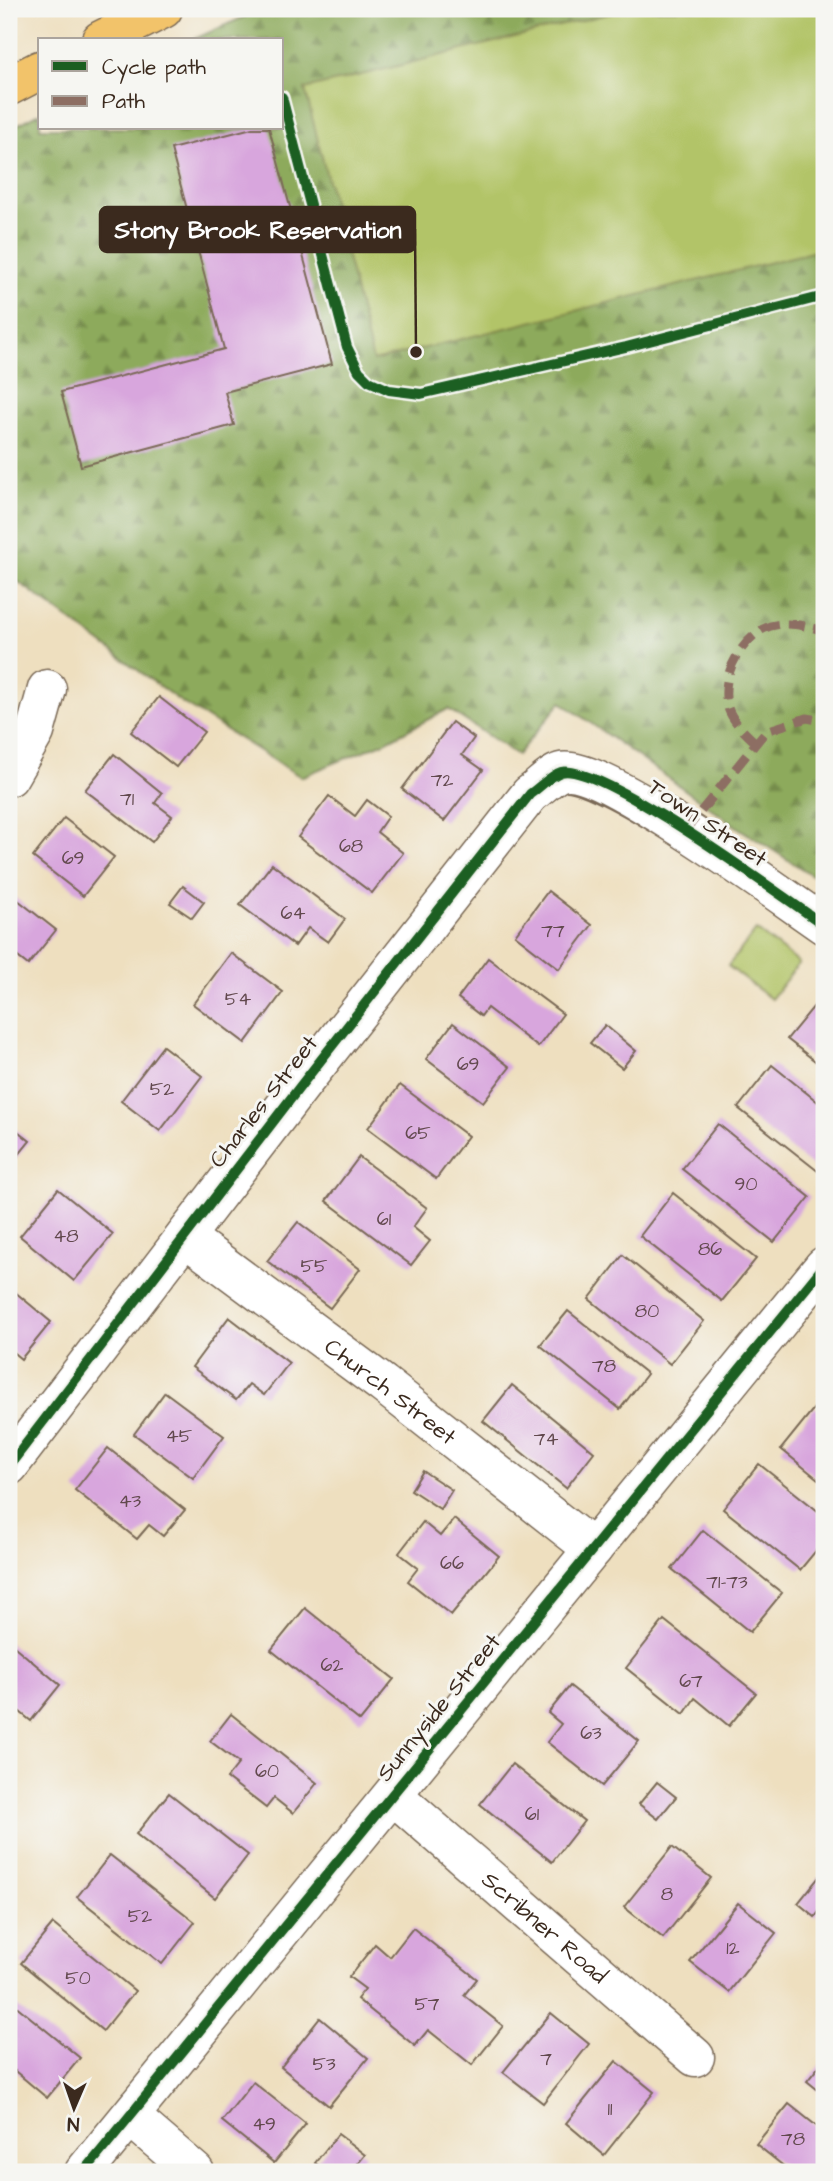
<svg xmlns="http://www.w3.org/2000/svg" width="833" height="2181" viewBox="0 0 833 2181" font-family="'Architects Daughter',sans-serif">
  <defs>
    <pattern id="forest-firs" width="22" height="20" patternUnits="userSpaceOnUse" patternTransform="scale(1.75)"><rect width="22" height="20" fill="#8daa5c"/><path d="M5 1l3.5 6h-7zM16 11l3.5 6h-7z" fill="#748b4b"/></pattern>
  </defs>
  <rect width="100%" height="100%" fill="#f6f6f2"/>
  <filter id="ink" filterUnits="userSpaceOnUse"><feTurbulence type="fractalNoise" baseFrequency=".0143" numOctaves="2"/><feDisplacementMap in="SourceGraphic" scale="14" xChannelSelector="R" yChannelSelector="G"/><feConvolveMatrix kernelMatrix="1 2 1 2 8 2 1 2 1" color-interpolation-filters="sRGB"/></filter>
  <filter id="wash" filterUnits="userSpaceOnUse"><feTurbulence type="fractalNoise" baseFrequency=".00686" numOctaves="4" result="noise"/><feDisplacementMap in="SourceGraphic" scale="28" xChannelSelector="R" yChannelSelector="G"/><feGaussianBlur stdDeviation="1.57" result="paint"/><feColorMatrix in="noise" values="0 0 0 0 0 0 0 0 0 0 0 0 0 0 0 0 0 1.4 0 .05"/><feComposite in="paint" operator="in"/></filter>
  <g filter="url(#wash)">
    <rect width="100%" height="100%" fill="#eedfbf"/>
    <polygon fill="url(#forest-firs)" stroke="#646a3d" stroke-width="2" points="262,9 824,9 824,883 740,829 561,702 517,755 448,709 385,742 301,777 181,702 9,575 9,129 40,113 40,128 282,128 282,40 192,40"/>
    <g fill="#b2c467" stroke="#767742" stroke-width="2">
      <polygon points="628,9 824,9 824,249 373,361 305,89"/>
      <polygon points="756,930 799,963 771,999 728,966"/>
    </g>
    <g id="blocks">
      <g fill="#d8a6dd">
        <polygon points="252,128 269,128 332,364 225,392 234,425 81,466 61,392 224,349 171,149"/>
        <polygon points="159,697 204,732 176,767 131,732"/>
        <polygon points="452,722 474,738 462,755 483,770 444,821 402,789"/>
        <polygon points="114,754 162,793 155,803 172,816 152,842 85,790"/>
        <polygon points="329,796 355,816 367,800 388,816 377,832 403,853 372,893 298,837"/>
        <polygon points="64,818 114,857 83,896 33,857"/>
        <polygon points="272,864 345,919 328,942 308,928 295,946 240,905"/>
        <polygon points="183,886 204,902 192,918 170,903"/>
        <polygon points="548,891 592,925 559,969 515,935"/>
        <polygon points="9,893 56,930 28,965 9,950"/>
        <polygon points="231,953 283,992 245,1043 193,1004"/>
        <polygon points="488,958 563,1014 538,1047 487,1008 481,1016 458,998"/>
        <polygon points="819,1000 824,1005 824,1068 787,1039"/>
        <polygon points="453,1023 510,1067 483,1102 426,1059"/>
        <polygon points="605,1025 636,1051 622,1068 590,1043"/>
        <polygon points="163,1046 202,1076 160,1131 121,1101"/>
        <polygon points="772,1065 824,1107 824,1176 738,1108"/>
        <polygon points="400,1085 468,1136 436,1179 368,1128"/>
        <polygon points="9,1124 30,1141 9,1167"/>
        <polygon points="718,1124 810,1197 774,1242 682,1169"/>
        <polygon points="359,1157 427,1208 413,1227 430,1241 411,1265 326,1201"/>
        <polygon points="58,1189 113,1234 74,1281 20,1236"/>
        <polygon points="673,1193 756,1259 722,1301 640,1236"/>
        <polygon points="298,1222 360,1269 330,1308 267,1261"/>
        <polygon points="623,1255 704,1321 670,1364 589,1299"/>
        <polygon points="9,1287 51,1322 21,1359 9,1349"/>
        <polygon points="568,1311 647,1374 620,1409 540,1345"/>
        <polygon points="229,1317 289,1363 264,1395 249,1384 236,1400 192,1367"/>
        <polygon points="512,1385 594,1452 566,1488 483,1421"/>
        <polygon points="165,1392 224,1436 193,1478 134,1434"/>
        <polygon points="815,1407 824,1414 824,1484 781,1449"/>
        <polygon points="108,1448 185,1510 163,1536 149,1525 137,1539 75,1490"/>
        <polygon points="759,1464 824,1516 824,1541 800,1570 723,1509"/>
        <polygon points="423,1471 452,1490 440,1509 411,1490"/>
        <polygon points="454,1519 499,1556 451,1615 408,1581 418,1568 399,1553 423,1522 440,1536"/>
        <polygon points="703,1530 782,1593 750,1632 672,1569"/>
        <polygon points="305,1608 394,1679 360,1721 271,1650"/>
        <polygon points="664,1620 756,1693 729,1726 695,1698 684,1714 626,1668"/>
        <polygon points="9,1642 60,1685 31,1721 9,1703"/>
        <polygon points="570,1686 639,1741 602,1786 547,1742 561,1724 548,1713"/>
        <polygon points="231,1714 317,1783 293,1813 274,1798 266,1808 227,1778 239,1763 210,1741"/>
        <polygon points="512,1764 584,1821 552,1862 480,1804"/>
        <polygon points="657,1782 676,1797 658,1819 639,1804"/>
        <polygon points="169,1793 248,1855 215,1898 136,1834"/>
        <polygon points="672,1847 711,1878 663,1938 624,1907"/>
        <polygon points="110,1855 195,1922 162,1964 77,1897"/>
        <polygon points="819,1877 824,1882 824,1905 815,1917 798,1903"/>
        <polygon points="738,1903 776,1933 729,1992 690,1962"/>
        <polygon points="53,1924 135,1991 103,2031 21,1963"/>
        <polygon points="413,1928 477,1979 464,1995 503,2026 472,2065 428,2030 415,2046 357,1999 365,1989 349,1977 375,1944 390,1957"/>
        <polygon points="9,2000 80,2058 47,2098 9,2066"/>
        <polygon points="551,2013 589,2044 543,2103 503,2072"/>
        <polygon points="320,2018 368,2058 329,2106 281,2067"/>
        <polygon points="824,2060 824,2095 807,2081"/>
        <polygon points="616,2061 654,2092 604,2155 566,2123"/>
        <polygon points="253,2082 306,2124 274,2163 222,2121"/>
        <polygon points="789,2104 824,2132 824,2172 791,2172 756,2144"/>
        <polygon points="338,2134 365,2155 351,2172 327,2172 315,2163"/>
      </g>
    </g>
  </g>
  <g filter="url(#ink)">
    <use href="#blocks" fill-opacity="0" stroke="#7a6956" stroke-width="2"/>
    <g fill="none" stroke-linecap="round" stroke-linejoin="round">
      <defs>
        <g id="minor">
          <polyline points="9,777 35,732 47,689"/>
          <path id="s1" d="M185 1237 383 1384 593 1549"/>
          <path d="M9 1466 302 1084 530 794C539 788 551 775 561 772 599 761 784 898 824 925"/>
          <path id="s2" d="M394 1796 695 2057"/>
          <polyline points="131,2117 195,2172"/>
          <polyline points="84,2172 824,1266"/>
        </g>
        <g id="major">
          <polyline points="101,40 163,9"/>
          <polyline points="9,86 40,70"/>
        </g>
      </defs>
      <use href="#minor" stroke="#7a6956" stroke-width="41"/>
      <use href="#major" stroke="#7a6956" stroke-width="41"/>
      <use href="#minor" stroke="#fff" stroke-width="38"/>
      <use href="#major" stroke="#f2c36a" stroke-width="38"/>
      <g stroke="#8d6e63" stroke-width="9" stroke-dasharray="18 9" stroke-linecap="butt">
        <path d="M756 743C745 733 730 719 727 704 721 677 739 643 763 629 780 620 804 625 821 630"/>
        <polyline points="684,832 766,731 807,718 824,721"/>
      </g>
      <defs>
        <g id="cycleway">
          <polyline points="282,97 347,347 359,371 369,381 389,390 421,394 626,347 824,296"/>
          <path d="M9 1466 302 1084 530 794C539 788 551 775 561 772 599 761 784 898 824 925"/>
          <polyline points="84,2172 824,1266"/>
        </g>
      </defs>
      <use href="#cycleway" stroke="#f6f6f2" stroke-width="15"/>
      <use href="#cycleway" stroke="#1b5e20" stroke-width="10"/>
    </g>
  </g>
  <g text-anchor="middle" stroke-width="6" stroke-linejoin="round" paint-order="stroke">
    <g font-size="19" fill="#62494e">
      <text x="442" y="786">72</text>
      <text x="127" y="805">71</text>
      <text x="351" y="852">68</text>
      <text x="73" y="864">69</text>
      <text x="293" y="919">64</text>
      <text x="553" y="937">77</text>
      <text x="238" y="1005">54</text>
      <text x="468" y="1070">69</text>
      <text x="162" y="1095">52</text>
      <text x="418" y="1139">65</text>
      <text x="746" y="1190">90</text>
      <text x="384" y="1225">61</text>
      <text x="66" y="1242">48</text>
      <text x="710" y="1255">86</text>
      <text x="314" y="1272">55</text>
      <text x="647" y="1317">80</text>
      <text x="604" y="1372">78</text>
      <text x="179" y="1442">45</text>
      <text x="546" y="1445">74</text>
      <text x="130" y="1507">43</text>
      <text x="452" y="1569">66</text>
      <text x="727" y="1588">71-73</text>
      <text x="332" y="1671">62</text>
      <text x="691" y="1687">67</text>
      <text x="591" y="1739">63</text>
      <text x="267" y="1777">60</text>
      <text x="532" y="1820">61</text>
      <text x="667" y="1900">8</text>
      <text x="140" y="1922">52</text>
      <text x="733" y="1954">12</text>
      <text x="78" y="1984">50</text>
      <text x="427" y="2010">57</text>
      <text x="546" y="2065">7</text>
      <text x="324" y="2070">53</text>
      <text x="610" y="2115">11</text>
      <text x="264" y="2130">49</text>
      <text x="793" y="2145">78</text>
    </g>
    <g font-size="23" fill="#3b2a1e" stroke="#f6f6f2">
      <text transform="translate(708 822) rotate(34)" y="8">Town Street</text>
      <text transform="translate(263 1101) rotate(-52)" y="8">Charles Street</text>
      <text dy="8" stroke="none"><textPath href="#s1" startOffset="257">Church Street</textPath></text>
      <text transform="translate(438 1707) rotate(-51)" y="8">Sunnyside Street</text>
      <text dy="8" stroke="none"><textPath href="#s2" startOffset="200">Scribner Road</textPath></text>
    </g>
  </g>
  <path fill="none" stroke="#3b2a1e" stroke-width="2.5" d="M416 352L415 229"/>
  <circle fill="#3b2a1e" stroke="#f6f6f2" stroke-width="2.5" cx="416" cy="352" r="7"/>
  <rect fill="#3b2a1e" stroke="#3b2a1e" stroke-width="2.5" x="100" y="207" width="315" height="45" rx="7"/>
  <g font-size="24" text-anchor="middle" font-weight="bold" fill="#fff">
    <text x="258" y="238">Stony Brook Reservation</text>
  </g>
  <rect width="833" height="2181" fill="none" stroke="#f6f6f2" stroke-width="35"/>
  <rect x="38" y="38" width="245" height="91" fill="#f6f6f2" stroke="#aba49d" stroke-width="2"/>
  <rect x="52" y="61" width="35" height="10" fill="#1b5e20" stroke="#aba49d" stroke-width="2"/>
  <text x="102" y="74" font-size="21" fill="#3b2a1e">Cycle path</text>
  <rect x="52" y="96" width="35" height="10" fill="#8d6e63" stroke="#aba49d" stroke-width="2"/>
  <text x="102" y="108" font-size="21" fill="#3b2a1e">Path</text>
  <g transform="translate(74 2108) rotate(182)" stroke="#f6f6f2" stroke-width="5" paint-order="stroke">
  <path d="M0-5L12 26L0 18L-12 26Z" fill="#3b2a1e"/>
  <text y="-10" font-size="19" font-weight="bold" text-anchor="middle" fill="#3b2a1e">N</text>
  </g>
</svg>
